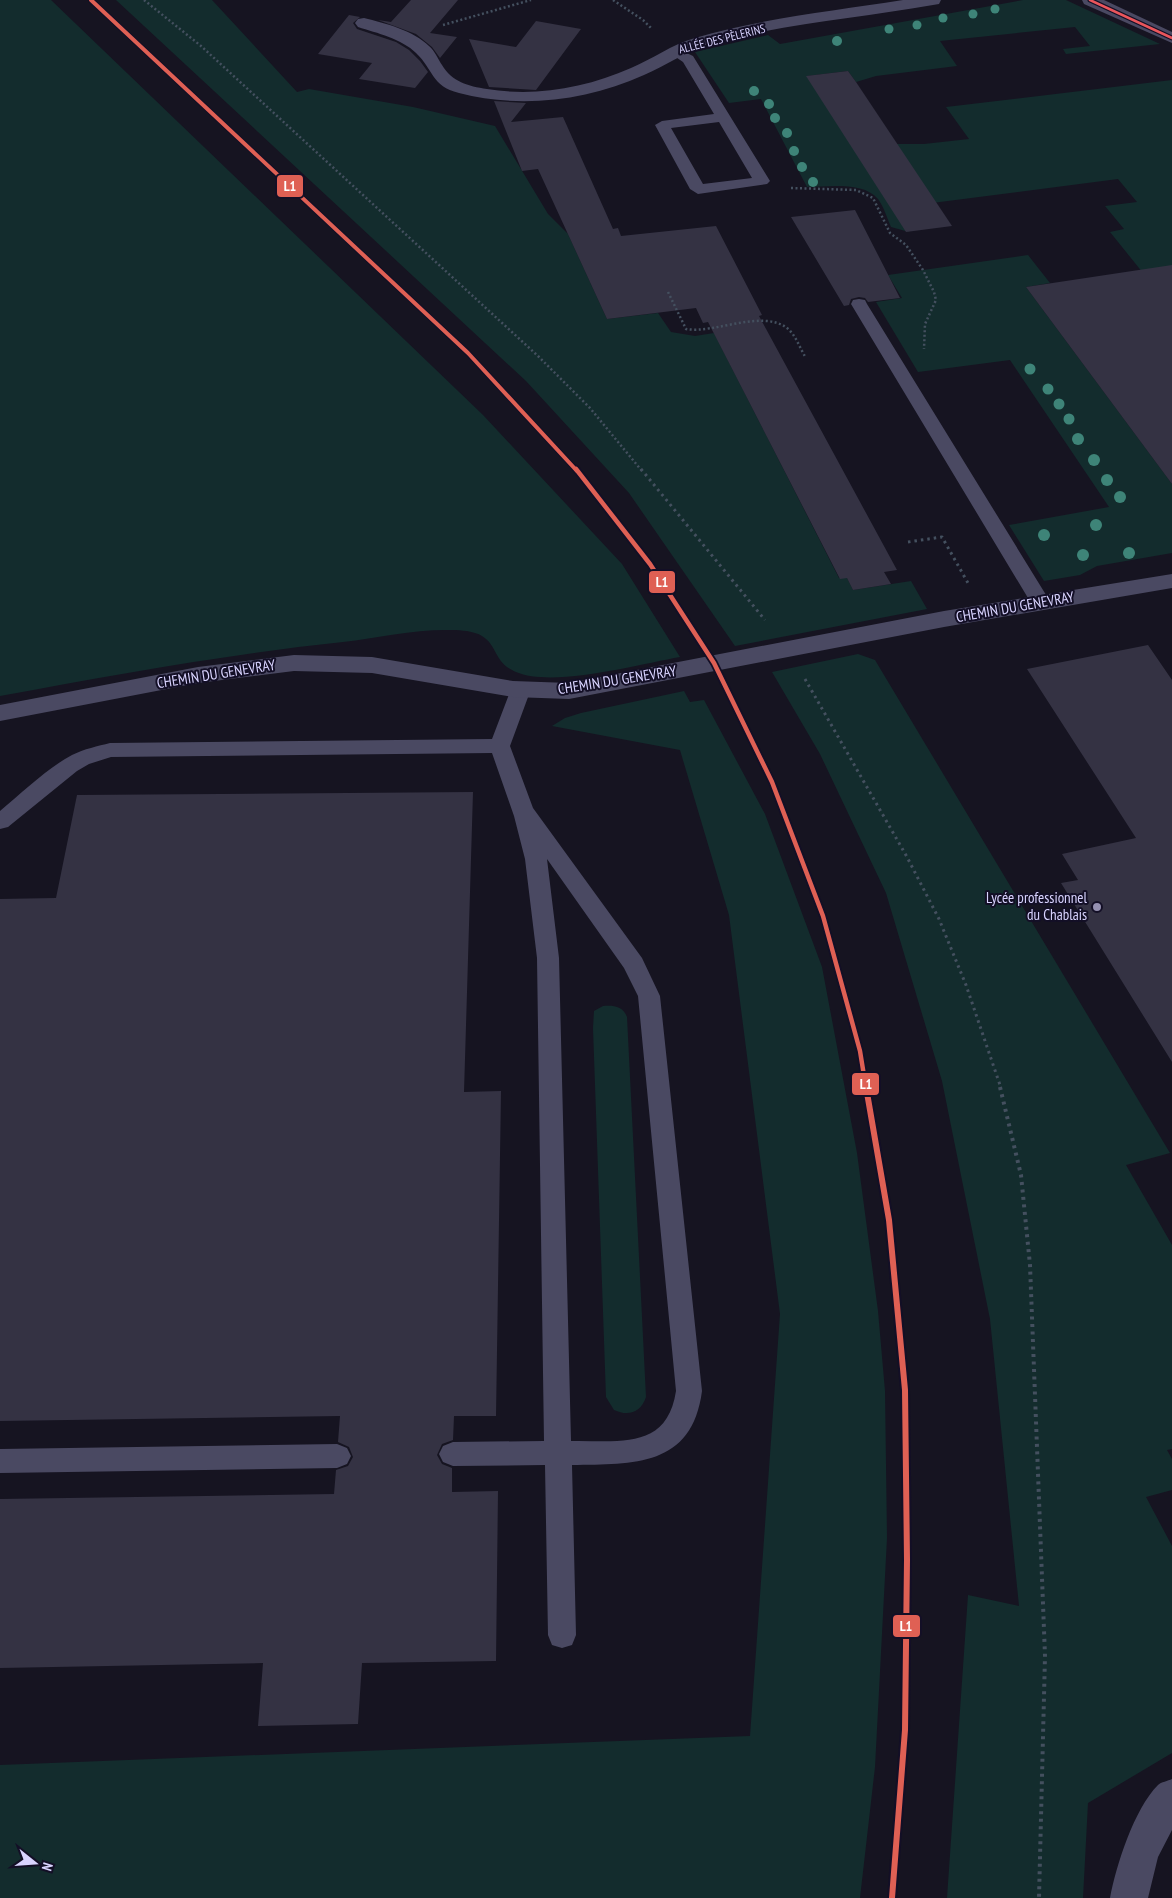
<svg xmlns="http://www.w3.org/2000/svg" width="1172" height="1898" viewBox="0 0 1172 1898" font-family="'PT Sans Narrow',sans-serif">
  <rect width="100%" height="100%" fill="#161421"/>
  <g fill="#132c2d">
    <path d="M0 0H51L483 415 622 564 680 657C640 664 553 688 516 672 485 659 505 630 451 630 416 629 378 638 343 642 228 654 114 675 0 696Z"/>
    <polygon points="116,0 212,0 297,92 309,89 413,107 495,126 548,214 568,234 607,319 658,313 671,332 695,336 714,333 839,578 847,578 853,590 911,581 927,609 735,646 629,493 526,381"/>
    <path d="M1023 0H1066L1160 44 1066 54 1063 49 1090 46 1075 27 940 41 957 66 876 76 856 82 848 71 807 76 875 144H924L969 139 946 107 1172 80V309L1110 232 1124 229 1105 206 1137 202 1118 179 893 208 909 232 891 227C887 218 884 207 878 199 863 181 827 187 807 187L761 99 729 103 695 52 768 35 780 44Z"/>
    <polygon points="1028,255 1050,283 1026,287 1172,484 1172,553 1097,566 1080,575 1044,581 1009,525 1109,507 1010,360 918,372 876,302 902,298 888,275"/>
    <polygon points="858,654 875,660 1170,1153 1126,1165 1172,1245 1172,1449 1167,1450 1172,1459 1172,1490 1146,1497 1172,1546 1172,1753 1088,1803 1083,1898 947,1898 968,1595 1019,1606 990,1319 942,1081 886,893 820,754 772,672"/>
    <polygon points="684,691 690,702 704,700 765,814 822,967 857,1153 878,1311 885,1391 887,1538 875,1767 860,1898 0,1898 0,1765 750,1736 780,1314 729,915 680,750 552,726 565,718 581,713"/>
    <path d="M603 1006C613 1005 623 1006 627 1017L646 1397C641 1412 629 1417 614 1410L606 1397 593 1028 594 1011Z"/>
  </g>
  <g fill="#343243">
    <polygon points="411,0 458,0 430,33 457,37 440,58 432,47 416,34 378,20 391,22"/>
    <polygon points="349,15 360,17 353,23 357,29 396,42 409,50 420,61 428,72 415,88 359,79 372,63 318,54"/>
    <polygon points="536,21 581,29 536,90 489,87 469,39 516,47"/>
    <polygon points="848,71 856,82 952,226 906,232 806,76"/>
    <polygon points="494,101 526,103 511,122 563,117 613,229 618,228 621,236 716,226 762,315 759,316 897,570 884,572 891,584 853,590 847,578 840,579 708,322 703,323 696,308 607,319 538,169 522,171"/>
    <polygon points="855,210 900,298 868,302 865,298 859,297 851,299 849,305 844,306 791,217"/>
    <polygon points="1172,265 1172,484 1026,287"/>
    <polygon points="1148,645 1172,680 1172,1062 1061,883 1078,880 1062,854 1136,838 1027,669"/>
    <polygon points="473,792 464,1092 501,1091 496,1416 454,1416 453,1440 442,1444 437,1455 442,1464 452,1468 452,1492 498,1491 496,1661 362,1663 358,1724 258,1726 263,1663 0,1668 0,1499 334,1494 336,1470 348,1466 353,1457 349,1447 338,1442 340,1416 0,1421 0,899 56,898 77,795"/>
  </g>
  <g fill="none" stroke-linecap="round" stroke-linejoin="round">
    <g stroke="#44505f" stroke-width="2.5" stroke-dasharray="2 2.5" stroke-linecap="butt">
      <polyline points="144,0 201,46 538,356 590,408 642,471"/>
      <polyline points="613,0 643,20 652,29"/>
      <polyline points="443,25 531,0"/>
      <polyline points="791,188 856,190 873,198 890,233 906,245 923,270 934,292 936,300 925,324 924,349"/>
      <path d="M668 292 686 329C714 334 762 309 787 328 796 335 800 349 806 358"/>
    </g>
    <g stroke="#44505f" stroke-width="3" stroke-dasharray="2.5 4" stroke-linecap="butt">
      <polyline points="641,469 765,620"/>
      <polyline points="908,542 942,537 968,583"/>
      <polyline points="805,679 907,857 939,919 966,985 1001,1088"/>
    </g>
    <polyline stroke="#44505f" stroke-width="4" stroke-dasharray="3 4.5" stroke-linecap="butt" points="1000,1087 1021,1175 1030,1265 1045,1656 1039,1898"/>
    <g fill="#4a4962" fill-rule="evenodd">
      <path d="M674 47 693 56 770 181 767 184 698 194 690 189 655 125 662 121 714 114 683 62 667 51ZM719 122 752 178 703 184 671 128Z"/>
      <polygon points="859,299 865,300 867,304 1051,603 1048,607 1041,609 1034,607 1031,603 851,304 853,300"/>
      <path d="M521 682 528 684 531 689 510 746 533 808 642 958 660 996 702 1391C692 1467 634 1464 572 1465L576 1635 572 1645 562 1648 552 1645 548 1635 545 1465 453 1466 443 1462 439 1454 443 1446 453 1442 544 1441 537 958 525 859 514 816 492 753 111 757 89 764 77 771 8 827 0 829V811C23 792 46 769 72 755 84 749 98 746 110 743L492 739 511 689 514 684ZM547 859 624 968 638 996 676 1391C667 1451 618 1440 571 1441L559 958Z"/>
      <polygon points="337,1444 347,1448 351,1456 347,1464 337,1468 0,1473 0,1449"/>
    </g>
    <g fill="#4a4962" fill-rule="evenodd">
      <path d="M903 0H941L939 4 933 5C859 18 782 24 709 44 686 51 666 66 644 75 586 101 520 109 459 93 431 86 434 70 416 53 402 39 377 33 358 27L355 23 358 19 364 18C385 23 414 31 429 46 435 51 438 59 442 65 452 82 468 86 487 89 535 97 586 88 631 68 653 59 672 44 695 38 763 18 834 11 903 0Z"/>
      <polygon points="1082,0 1104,0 1172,32 1172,43 1084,4"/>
      <polygon points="1172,574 1172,588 944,627 569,699 513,697 372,673 294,671 198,683 0,721 0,705 198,667 294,655 372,657 513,681 569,683 944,611"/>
      <path d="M1172 1779V1830L1158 1857 1148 1898H1110C1116 1866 1134 1809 1158 1785 1161 1782 1168 1781 1172 1779Z"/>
    </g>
    <defs>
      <polyline id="bus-1" points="1090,0 1172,38"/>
    </defs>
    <use href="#bus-1" stroke="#130f26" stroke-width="5"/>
    <use href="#bus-1" stroke="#ea565c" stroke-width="2.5"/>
    <defs>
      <polyline id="rail-1-far2" points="91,0 468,353 577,471"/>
      <polyline id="rail-1-far1" points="576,469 650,564 714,663 772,782 823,916 860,1051 866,1088"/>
      <polyline id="rail-1" points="866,1087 889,1220 905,1390 907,1560 905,1730 892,1898"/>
    </defs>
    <use href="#rail-1-far2" stroke="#130f26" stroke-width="6"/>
    <use href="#rail-1-far1" stroke="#130f26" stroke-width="8"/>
    <use href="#rail-1" stroke="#130f26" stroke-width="10"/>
    <use href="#rail-1-far2" stroke="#df6054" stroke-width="4"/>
    <use href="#rail-1-far1" stroke="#df6054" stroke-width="4.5"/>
    <use href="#rail-1" stroke="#df6054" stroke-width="6"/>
  </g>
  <g fill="#3e8478">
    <circle cx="995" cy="9" r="4.5"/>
    <circle cx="973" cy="14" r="4.5"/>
    <circle cx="943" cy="18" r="4.5"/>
    <circle cx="917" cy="25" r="4.5"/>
    <circle cx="889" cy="29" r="4.5"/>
    <circle cx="837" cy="41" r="5"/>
    <circle cx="754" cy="91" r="5"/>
    <circle cx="769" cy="104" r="5"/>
    <circle cx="775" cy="118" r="5"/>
    <circle cx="787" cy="133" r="5"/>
    <circle cx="794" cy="151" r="5"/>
    <circle cx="802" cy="167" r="5"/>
    <circle cx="813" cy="182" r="5"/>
    <circle cx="1030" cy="369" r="5.5"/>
    <circle cx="1048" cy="389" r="5.5"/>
    <circle cx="1059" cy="404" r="5.5"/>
    <circle cx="1069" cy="419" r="5.5"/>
    <circle cx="1078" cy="439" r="6"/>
    <circle cx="1094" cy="460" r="6"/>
    <circle cx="1107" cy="480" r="6"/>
    <circle cx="1120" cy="497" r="6"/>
    <circle cx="1096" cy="525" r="6"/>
    <circle cx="1044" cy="535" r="6"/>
    <circle cx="1129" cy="553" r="6"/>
    <circle cx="1083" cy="555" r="6"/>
  </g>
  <circle fill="#9591b1" stroke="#130f26" stroke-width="2" cx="1097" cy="907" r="5"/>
  <g text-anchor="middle" stroke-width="4" stroke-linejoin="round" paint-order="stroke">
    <g font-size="12" fill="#d9d4ff" stroke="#130f26">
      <text transform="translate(722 39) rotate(-14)" y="4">ALLÉE DES PÈLERINS</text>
    </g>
    <g font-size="15" fill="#d9d4ff" stroke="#130f26">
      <text transform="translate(1015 607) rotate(-10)" y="5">CHEMIN DU GENEVRAY</text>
      <text transform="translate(216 674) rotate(-9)" y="5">CHEMIN DU GENEVRAY</text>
      <text transform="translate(617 680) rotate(-9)" y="5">CHEMIN DU GENEVRAY</text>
    </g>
    <g font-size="15" fill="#d9d4ff" stroke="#130f26" text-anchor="end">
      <text x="1087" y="903">Lycée professionnel<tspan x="1087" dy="17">du Chablais</tspan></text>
    </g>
  </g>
  <g stroke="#130f26" stroke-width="2">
    <rect x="276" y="174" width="28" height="24" rx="5" fill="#df6054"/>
    <rect x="648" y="570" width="28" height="24" rx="5" fill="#df6054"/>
    <rect x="851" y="1072" width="29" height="24" rx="5" fill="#df6054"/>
    <rect x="892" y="1614" width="29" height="24" rx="5" fill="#df6054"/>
  </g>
  <g font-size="14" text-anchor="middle" font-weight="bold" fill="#fff">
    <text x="290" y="191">L1</text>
    <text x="662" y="587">L1</text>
    <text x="866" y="1089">L1</text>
    <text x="906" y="1631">L1</text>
  </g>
  <g transform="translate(35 1863) rotate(107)" stroke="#130f26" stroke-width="4" paint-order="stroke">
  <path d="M0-4L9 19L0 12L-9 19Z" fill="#d9d4ff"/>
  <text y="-8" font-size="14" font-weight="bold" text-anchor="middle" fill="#d9d4ff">N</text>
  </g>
</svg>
